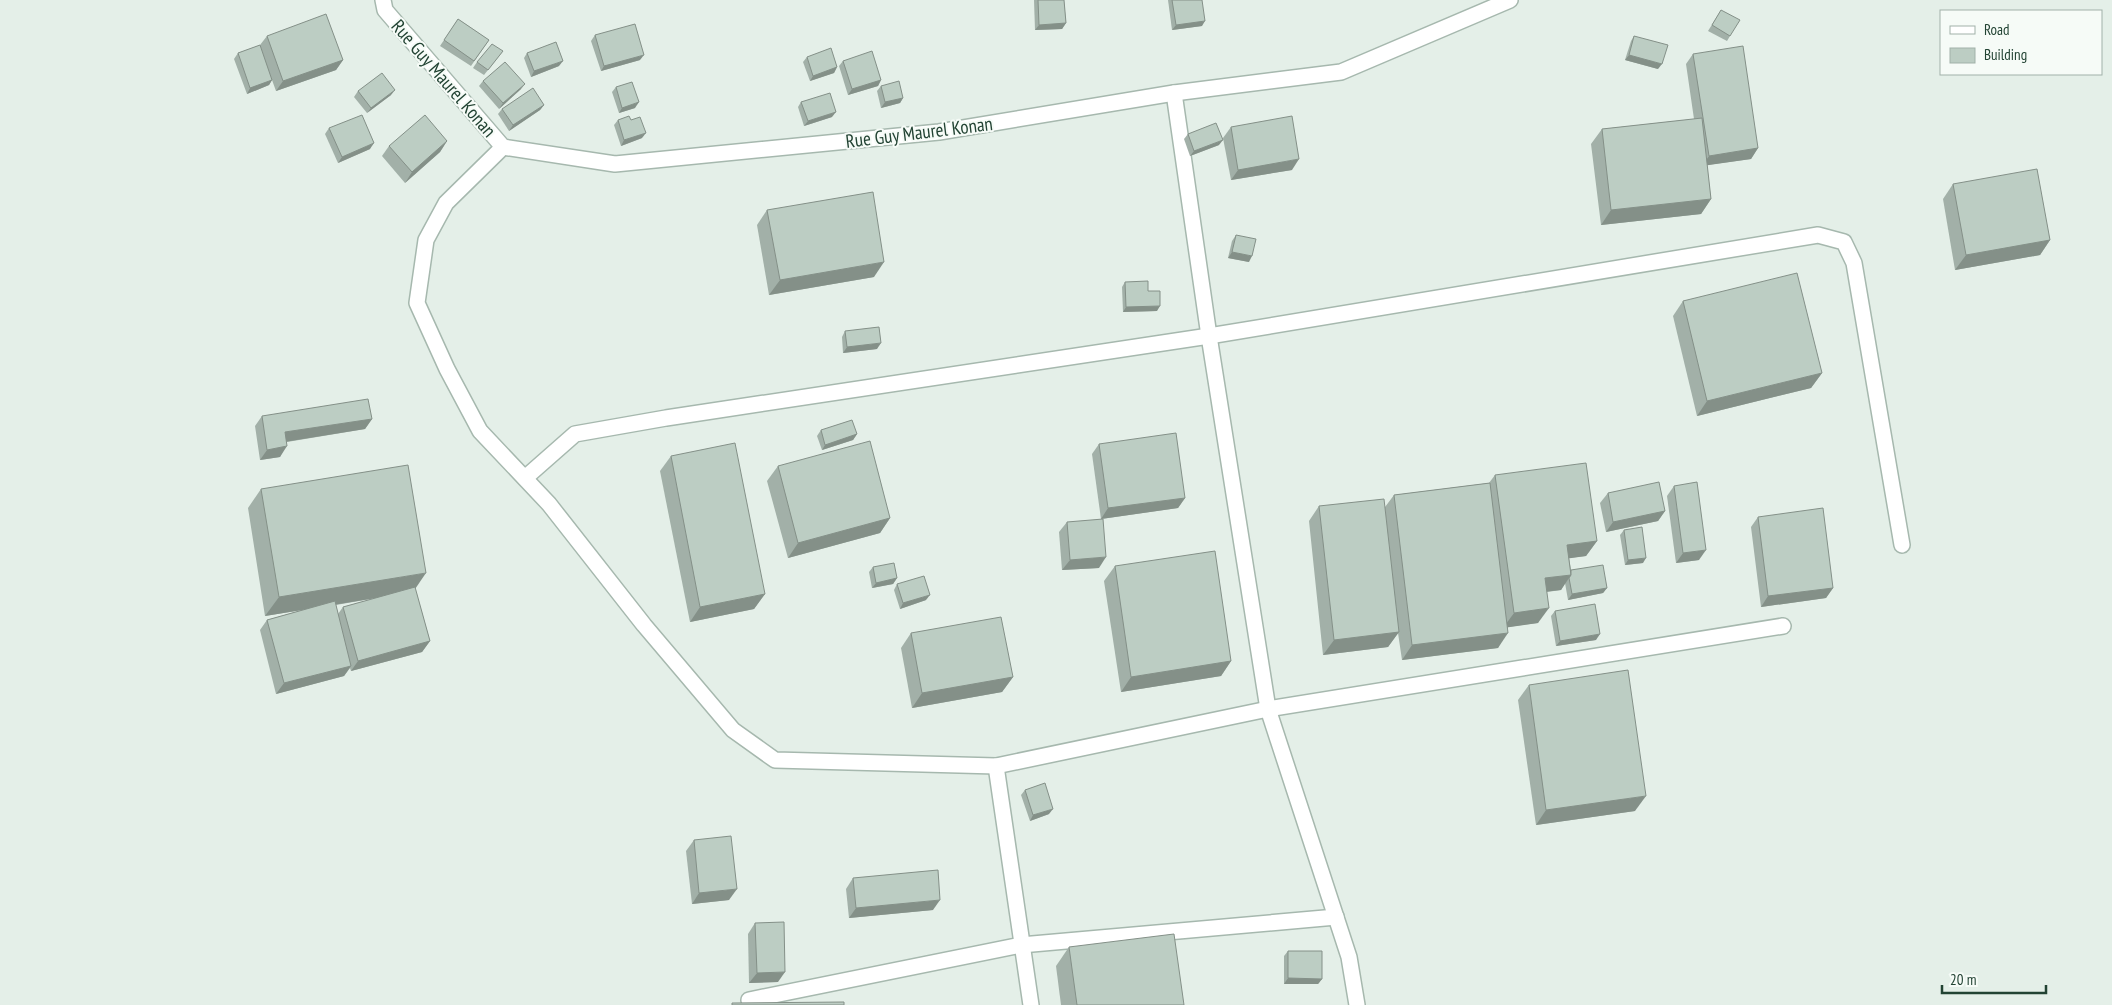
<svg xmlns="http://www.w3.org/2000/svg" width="2112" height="1005" viewBox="0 0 2112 1005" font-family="'PT Sans Narrow',sans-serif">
  <rect width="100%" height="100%" fill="#e4efe8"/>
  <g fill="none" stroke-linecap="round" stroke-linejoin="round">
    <defs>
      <g id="street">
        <polyline points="383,0 385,10 503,147 615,164 939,132 1174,93 1341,72 1510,0"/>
        <polyline points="1174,93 1209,336 1268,709 1349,957 1357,1005"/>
        <polyline points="503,147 446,203 426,240 417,303 447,369 480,431 549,504 644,625 733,730 775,760 996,766 1268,709 1783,626"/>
        <polyline points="525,478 575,434 666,418 1209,336 1818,235 1844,242 1854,263 1902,545"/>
        <polyline points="996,766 1031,1005"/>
        <polyline points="749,1000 1021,945 1336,917"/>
      </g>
    </defs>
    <use href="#street" stroke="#a6b8ae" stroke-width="18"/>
    <use href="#street" stroke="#fff" stroke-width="15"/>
  </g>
  <g fill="#a2b0a8" fill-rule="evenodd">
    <polygon points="1034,0 1064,0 1066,23 1062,29 1035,30"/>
    <polygon points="1168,0 1202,0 1202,26 1172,30"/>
    <polygon points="1721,10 1730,36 1727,41 1708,31"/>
    <polygon points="458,19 489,40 471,66 440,46"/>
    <polygon points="595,35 640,60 601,71 591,41"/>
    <polygon points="267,36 343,60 336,70 276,91 272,80 269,85 247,94 234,59 238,53 260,45"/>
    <polygon points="1634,36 1658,69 1625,60 1631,41"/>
    <polygon points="503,51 484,75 473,68 477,62"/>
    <polygon points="527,53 559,66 531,77 524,58"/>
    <polygon points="1693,54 1758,148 1751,159 1707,165 1711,199 1701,214 1601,225 1591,144 1602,129 1694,119 1686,64"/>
    <polygon points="807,57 837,67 834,73 810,81 803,62"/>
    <polygon points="843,61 881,80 878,86 848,95 839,66"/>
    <polygon points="483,81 521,89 499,109 479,86"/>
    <polygon points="881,86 903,98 900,103 881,108 877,91"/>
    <polygon points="616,87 635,108 619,113 612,92"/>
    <polygon points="358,91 391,95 367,113 354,97"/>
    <polygon points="801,102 832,117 804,126 798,107"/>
    <polygon points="544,105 540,110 509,131 498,114 502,109"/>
    <polygon points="618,120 631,120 642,138 621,146 614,125"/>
    <polygon points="1231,127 1292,170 1231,180 1223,138"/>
    <polygon points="329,128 370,149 338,163 325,134"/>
    <polygon points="1188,134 1219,145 1190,156 1184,139"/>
    <polygon points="447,141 440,152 405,183 382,156 389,146"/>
    <polygon points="1953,184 2050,240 2040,255 1955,270 1943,199"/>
    <polygon points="767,210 874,277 769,295 757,225"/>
    <polygon points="1236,235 1249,262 1228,258 1232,241"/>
    <polygon points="1125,282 1148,291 1157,311 1123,312 1122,287"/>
    <polygon points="1683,301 1822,373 1811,388 1697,416 1673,316"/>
    <polygon points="845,331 877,349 843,353 842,337"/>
    <polygon points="262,416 372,419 365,429 287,442 280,457 260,460 255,426"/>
    <polygon points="821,430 857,434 853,440 822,450 817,436"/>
    <polygon points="1099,444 1185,498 1178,508 1101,519 1092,454"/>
    <polygon points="671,456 765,594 754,609 690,622 660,471"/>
    <polygon points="778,466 890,518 880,533 788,558 767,481"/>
    <polygon points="1495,475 1597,541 1586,556 1569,558 1571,570 1607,588 1603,593 1568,600 1565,583 1561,590 1547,592 1538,623 1508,627 1498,648 1402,660 1398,633 1388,647 1323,655 1309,521 1319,506 1385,507 1394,495 1489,483"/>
    <polygon points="1674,486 1699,560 1676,563 1667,496"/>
    <path d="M261 489 415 588 430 641 422 652 351 671 350 668 344 676 276 694 260 630 267 620 302 610 265 616 248 508ZM376 598 343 607 338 614 336 605Z"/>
    <polygon points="1608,493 1665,511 1658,521 1606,532 1600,503"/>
    <polygon points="1758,517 1833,588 1826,598 1761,607 1751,527"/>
    <polygon points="1067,522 1099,568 1062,570 1059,532"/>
    <polygon points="1624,530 1643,563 1625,565 1620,535"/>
    <polygon points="1115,566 1231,661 1221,676 1121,692 1104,581"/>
    <polygon points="873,567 897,578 893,584 872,588 869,572"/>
    <polygon points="897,584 926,600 900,609 894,590"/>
    <polygon points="1555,611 1596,640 1556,646 1551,616"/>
    <polygon points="911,633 1013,677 1002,692 912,708 901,648"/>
    <polygon points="1529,685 1635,811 1536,825 1518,700"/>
    <polygon points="1025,790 1049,814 1030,821 1021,795"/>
    <polygon points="694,840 729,900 692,904 686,851"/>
    <polygon points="853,878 933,910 849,918 846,889"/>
    <polygon points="755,923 778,982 749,983 748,934"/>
    <polygon points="1069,947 1184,1005 1061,1005 1056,966"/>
    <polygon points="1288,951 1322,979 1318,984 1284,984 1284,956"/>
  </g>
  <g fill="#849088">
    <polygon points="1205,21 1202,26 1172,30 1176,25"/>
    <polygon points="1066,23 1062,29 1035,30 1039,25"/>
    <polygon points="644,55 640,60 601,71 604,66"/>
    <polygon points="1629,55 1662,64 1658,69 1625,60"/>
    <polygon points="343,60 336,70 276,91 283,81"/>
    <polygon points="563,61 559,66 531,77 534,71"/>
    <polygon points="837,67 834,73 810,81 813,76"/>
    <polygon points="272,80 269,85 247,94 250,88"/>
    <polygon points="881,80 878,86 848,95 852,89"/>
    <polygon points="525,84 521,89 499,109 503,103"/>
    <polygon points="395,90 391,95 367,113 371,108"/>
    <polygon points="903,98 900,103 881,108 885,102"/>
    <polygon points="639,102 635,108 619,113 622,108"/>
    <polygon points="544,105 540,110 509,131 513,125"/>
    <polygon points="836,112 832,117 804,126 808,121"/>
    <polygon points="646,133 642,138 621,146 624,140"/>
    <polygon points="1223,140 1219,145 1190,156 1194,151"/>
    <polygon points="447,141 440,152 405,183 412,172"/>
    <polygon points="374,143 370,149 338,163 342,157"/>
    <polygon points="1758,148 1751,159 1702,166 1709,156"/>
    <polygon points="1299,159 1292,170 1231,180 1238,170"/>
    <polygon points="1711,199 1701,214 1601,225 1611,210"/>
    <polygon points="2050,240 2040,255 1955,270 1966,255"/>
    <polygon points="1232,252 1252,256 1249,262 1228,258"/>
    <polygon points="884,262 874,277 769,295 780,280"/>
    <polygon points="1160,306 1157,311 1123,312 1126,307"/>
    <polygon points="881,343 877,349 843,353 847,347"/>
    <polygon points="1822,373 1811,388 1697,416 1707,401"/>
    <polygon points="372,419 365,429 278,443 285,432"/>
    <polygon points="857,434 853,440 822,450 825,445"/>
    <polygon points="287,446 280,457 260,460 267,450"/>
    <polygon points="1185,498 1178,508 1101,519 1108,508"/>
    <polygon points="1665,511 1658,521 1606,532 1613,522"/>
    <polygon points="890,518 880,533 788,558 798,543"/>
    <polygon points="1597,541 1586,556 1557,560 1567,545"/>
    <polygon points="1706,550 1699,560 1676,563 1683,553"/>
    <polygon points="1106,557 1099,568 1062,570 1070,560"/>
    <polygon points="1646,558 1643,563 1625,565 1628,560"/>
    <polygon points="426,573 413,592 265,616 279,597"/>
    <polygon points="1571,575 1561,590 1534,593 1545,578"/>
    <polygon points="897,578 893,584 872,588 876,583"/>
    <polygon points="1607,588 1603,593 1568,600 1572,594"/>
    <polygon points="1833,588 1826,598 1761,607 1768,596"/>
    <polygon points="765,594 754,609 690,622 700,607"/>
    <polygon points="930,595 926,600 900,609 903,603"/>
    <polygon points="1549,608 1538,623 1503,628 1514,613"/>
    <polygon points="1399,632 1388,647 1323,655 1334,640"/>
    <polygon points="1508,633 1498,648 1402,660 1412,645"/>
    <polygon points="1600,634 1596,640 1556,646 1560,641"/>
    <polygon points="430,641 422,652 351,671 358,661"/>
    <polygon points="1231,661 1221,676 1121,692 1131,677"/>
    <polygon points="351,666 344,676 276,694 284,683"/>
    <polygon points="1013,677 1002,692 912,708 922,693"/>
    <polygon points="1646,796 1635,811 1536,825 1546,810"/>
    <polygon points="1053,809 1049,814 1030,821 1033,815"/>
    <polygon points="737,889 729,900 692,904 699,893"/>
    <polygon points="940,900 933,910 849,918 856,908"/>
    <polygon points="785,972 778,982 749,983 757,973"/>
    <polygon points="1288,978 1322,979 1318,984 1284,984"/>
  </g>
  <g fill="#bccdc3" stroke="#849088">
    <polygon points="1038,0 1064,0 1066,23 1039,25"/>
    <polygon points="1172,0 1202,0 1205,21 1176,25"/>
    <polygon points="1721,10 1740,20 1730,36 1712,25"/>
    <polygon points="326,14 343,60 283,81 267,36"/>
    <polygon points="458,19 489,40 474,61 444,40"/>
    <polygon points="635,24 644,55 604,66 595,35"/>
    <polygon points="1634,36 1668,45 1662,64 1629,55"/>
    <polygon points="556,42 563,61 534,71 527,53"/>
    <polygon points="492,44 503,51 488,70 477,62"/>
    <polygon points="260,45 272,80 250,88 238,53"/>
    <polygon points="1743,46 1758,148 1709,156 1693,54"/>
    <polygon points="831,48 837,67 813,76 807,57"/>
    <polygon points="872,51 881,80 852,89 843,61"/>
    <polygon points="505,62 525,84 503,103 483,81"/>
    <polygon points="382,73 395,90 371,108 358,91"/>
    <polygon points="899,81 903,98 885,102 881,86"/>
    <polygon points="632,82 639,102 622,108 616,87"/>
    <polygon points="533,88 544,105 513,125 502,109"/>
    <polygon points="830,93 836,112 808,121 801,102"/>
    <polygon points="362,115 374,143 342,157 329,128"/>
    <polygon points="425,115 447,141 412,172 389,146"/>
    <polygon points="629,116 631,120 640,117 646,133 624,140 618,120"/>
    <polygon points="1292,116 1299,159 1238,170 1231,127"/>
    <polygon points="1702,118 1711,199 1611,210 1602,129"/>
    <polygon points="1216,123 1223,140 1194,151 1188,134"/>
    <polygon points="2037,169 2050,240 1966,255 1953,184"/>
    <polygon points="873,192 884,262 780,280 767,210"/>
    <polygon points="1236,235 1256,239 1252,256 1232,252"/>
    <polygon points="1797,273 1822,373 1707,401 1683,301"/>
    <polygon points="1148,281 1148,291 1160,291 1160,306 1126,307 1125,282"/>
    <polygon points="879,327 881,343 847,347 845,331"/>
    <polygon points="368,399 372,419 285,432 287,446 267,450 262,416"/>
    <polygon points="852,420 857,434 825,445 821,430"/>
    <polygon points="1176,433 1185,498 1108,508 1099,444"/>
    <polygon points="870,441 890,518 798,543 778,466"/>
    <polygon points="735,443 765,594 700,607 671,456"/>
    <polygon points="1586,463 1597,541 1567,545 1571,575 1545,578 1549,608 1514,613 1495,475"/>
    <polygon points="408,465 426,573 279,597 261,489"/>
    <polygon points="1659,482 1665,511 1613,522 1608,493"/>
    <polygon points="1697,482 1706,550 1683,553 1674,486"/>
    <polygon points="1490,483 1508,633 1412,645 1394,495"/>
    <polygon points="1384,499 1399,632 1334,640 1319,506"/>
    <polygon points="1823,508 1833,588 1768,596 1758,517"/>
    <polygon points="1103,519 1106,557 1070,560 1067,522"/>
    <polygon points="1642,527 1646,558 1628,560 1624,530"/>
    <polygon points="1215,551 1231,661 1131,677 1115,566"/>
    <polygon points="894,563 897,578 876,583 873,567"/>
    <polygon points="1603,565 1607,588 1572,594 1569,578 1571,575 1571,570"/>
    <polygon points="924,576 930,595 903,603 897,584"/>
    <polygon points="415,587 430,641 358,661 343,607"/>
    <polygon points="335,601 351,666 284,683 267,620"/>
    <polygon points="1595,604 1600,634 1560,641 1555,611"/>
    <polygon points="1001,617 1013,677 922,693 911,633"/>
    <polygon points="1628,670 1646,796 1546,810 1529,685"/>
    <polygon points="1045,783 1053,809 1033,815 1025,790"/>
    <polygon points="731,836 737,889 699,893 694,840"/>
    <polygon points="938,870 940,900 856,908 853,878"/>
    <polygon points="784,922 785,972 757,973 755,923"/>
    <polygon points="1174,934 1184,1005 1077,1005 1069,947"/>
    <polygon points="1288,951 1322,951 1322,979 1288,978"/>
    <polygon points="844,1002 844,1005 732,1005 732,1003"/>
  </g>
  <g text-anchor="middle" stroke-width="4" stroke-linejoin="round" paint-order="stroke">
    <g font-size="19" fill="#224333" stroke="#f6fbf7">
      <text transform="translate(444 78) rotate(49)" y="7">Rue Guy Maurel Konan</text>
      <text transform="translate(919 132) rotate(-7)" y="7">Rue Guy Maurel Konan</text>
    </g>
  </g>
  <rect x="1940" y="10" width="162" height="65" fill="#f6fbf7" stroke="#a1b1a9"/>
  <rect x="1950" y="26" width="25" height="8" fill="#ffffff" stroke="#a1b1a9"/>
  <text x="1984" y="35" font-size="15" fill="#224333">Road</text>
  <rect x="1950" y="48" width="25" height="15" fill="#bccdc3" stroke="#a1b1a9"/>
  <text x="1984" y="60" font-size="15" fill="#224333">Building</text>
  <path d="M1942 985v8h104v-8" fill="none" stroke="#224333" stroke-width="2.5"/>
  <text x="1950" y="985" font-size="15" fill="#224333" stroke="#f6fbf7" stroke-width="4" paint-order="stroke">20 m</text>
</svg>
